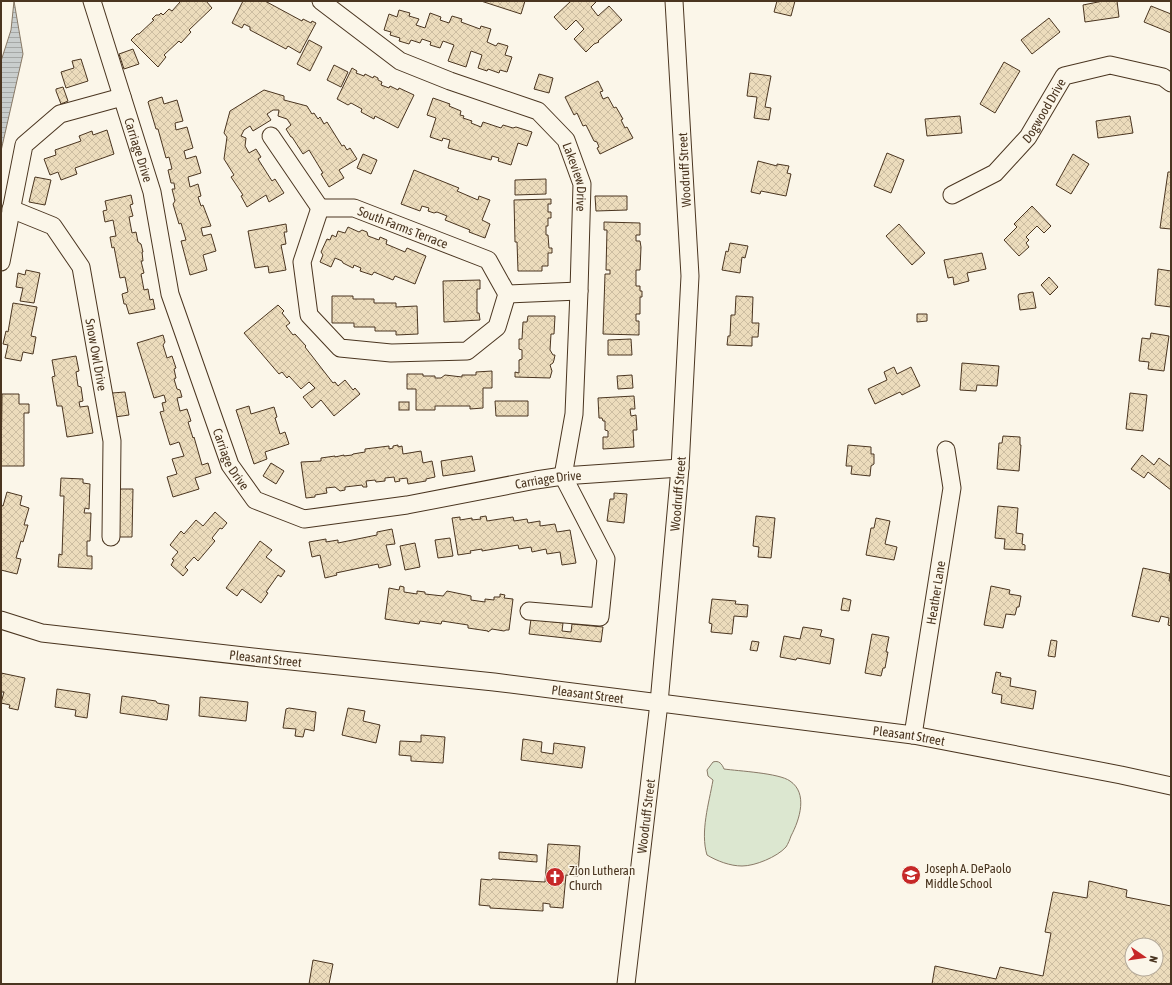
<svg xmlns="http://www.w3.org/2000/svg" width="1172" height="985" viewBox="0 0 1172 985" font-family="'Asap Condensed',sans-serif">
  <defs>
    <pattern id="water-rules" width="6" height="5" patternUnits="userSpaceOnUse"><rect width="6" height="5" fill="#c9cecd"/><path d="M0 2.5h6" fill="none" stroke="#a5a8a6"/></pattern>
    <pattern id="building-cross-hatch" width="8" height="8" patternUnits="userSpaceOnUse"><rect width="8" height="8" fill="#ecdcbc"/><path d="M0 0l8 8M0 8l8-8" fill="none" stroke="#ccbda1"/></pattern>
  </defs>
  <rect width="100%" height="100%" fill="#fbf6e9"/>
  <path fill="#dce7d0" stroke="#887966" d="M713 762C719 760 722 764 724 769 738 771 779 773 790 781 808 793 800 819 791 836 790 839 788 844 786 847 777 857 755 866 742 866 730 866 717 861 707 855 700 832 709 803 713 780L708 776 707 770Z"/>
  <polygon fill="url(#water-rules)" stroke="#887966" points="14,1 23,54 1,151 1,61 11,30"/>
  <g fill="url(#building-cross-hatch)" stroke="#4a3520" fill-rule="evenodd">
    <polygon points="179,1 206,1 212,8 189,30 191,32 181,43 179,41 164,55 166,57 158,67 131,40 137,34 139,34 154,20 152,19 156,15 159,15 161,13 163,15 169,9 172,11 180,2"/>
    <polygon points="243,1 265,1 302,21 303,19 311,23 312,21 316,23 300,53 288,46 286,49 250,30 250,27 244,24 242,28 232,23"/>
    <polygon points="481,1 525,1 521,14"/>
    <polygon points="571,1 597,1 591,7 598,16 609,6 622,20 598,41 599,42 594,44 586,52 574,39 584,29 576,20 566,30 554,17"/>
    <polygon points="777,1 795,1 791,16 774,12"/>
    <polygon points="1103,1 1117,1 1119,17 1085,22 1083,5"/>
    <polygon points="1151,6 1171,14 1171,33 1144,22"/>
    <polygon points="399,10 410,13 409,16 419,19 416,25 425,28 430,13 441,17 440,20 449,23 452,16 462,19 461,22 480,29 481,26 491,29 487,42 496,46 498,43 508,46 505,55 512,57 507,72 500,70 499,73 488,69 487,71 478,68 482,55 471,51 466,67 448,61 454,45 443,41 440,48 430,45 431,42 422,39 420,43 411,40 409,44 399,41 400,38 390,35 391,32 384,30 389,14 397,17"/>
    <polygon points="1049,18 1060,32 1032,54 1021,40"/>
    <polygon points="309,40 322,47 310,71 297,64"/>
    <polygon points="133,49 139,64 124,69 119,54"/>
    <polygon points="81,59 88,81 66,88 61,72 74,68 72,61"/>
    <polygon points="1004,62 1020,71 995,113 980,104"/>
    <polygon points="334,65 348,72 341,87 327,80"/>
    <polygon points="352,68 357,71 356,73 364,76 365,74 373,78 374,76 378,78 378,80 382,82 381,85 389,88 390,86 398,90 399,88 414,95 398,128 375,116 374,119 361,112 362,109 351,103 348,105 337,99"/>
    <polygon points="750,73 771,76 765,107 771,108 769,120 754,118 757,97 747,96"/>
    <polygon points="539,74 553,78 549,93 534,89"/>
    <polygon points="598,81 603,91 600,92 603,99 608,97 614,108 616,107 623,119 621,120 625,128 627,127 633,138 600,154 597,148 599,147 597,142 594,141 586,125 583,126 577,113 574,115 565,97"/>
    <polygon points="63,87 68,101 61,104 56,91 56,89"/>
    <polygon points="264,90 284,96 284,100 307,106 312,114 314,113 318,119 320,117 324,124 327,122 342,146 344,145 347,150 350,148 357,159 339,170 344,178 329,187 321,174 323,173 309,150 303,154 292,137 291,137 286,129 291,125 287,119 278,116 279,110 273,110 267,114 271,120 253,131 250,126 244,130 241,136 246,138 245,146 249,153 256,149 261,157 258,159 272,181 275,179 284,193 269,202 266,195 247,207 241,196 243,195 231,177 234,175 224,159 227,137 224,133 230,111"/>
    <polygon points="162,97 164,104 177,100 183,121 175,123 176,130 187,127 193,148 184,151 186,159 196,156 201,173 188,177 190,187 198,184 201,196 198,197 201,206 203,205 211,226 201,228 203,236 211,234 216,251 203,255 207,270 190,275 181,241 186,240 181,223 179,224 173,204 175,201 172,189 175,189 174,183 171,183 168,170 172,169 169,157 166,158 158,129 156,129 148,102 149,101"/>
    <polygon points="433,98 450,104 449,106 461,111 460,115 464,116 463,118 472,121 471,123 481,127 483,122 501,128 503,125 513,128 516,127 532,132 527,146 518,143 511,165 498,161 499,158 492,156 491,160 448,148 450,140 443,138 442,141 430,137 436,118 427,115"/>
    <polygon points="960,116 962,133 927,136 925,119"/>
    <polygon points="1130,116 1133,133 1098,138 1096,121"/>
    <polygon points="107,130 114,154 75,168 77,174 61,180 58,172 50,175 44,159 56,155 55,150 81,141 79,136 92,131 93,135"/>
    <polygon points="887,153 904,160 891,193 874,186"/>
    <polygon points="363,154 377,160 371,174 357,168"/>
    <polygon points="1073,154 1089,164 1071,194 1056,185"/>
    <polygon points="758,161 777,166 777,164 789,166 787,173 791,174 786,196 761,191 760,194 751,192"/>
    <polygon points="414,170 459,188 457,191 478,200 479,196 490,200 482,220 490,224 485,238 469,232 470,230 445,220 447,216 437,212 434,213 428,211 429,208 422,206 420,211 401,204"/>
    <polygon points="1168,172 1171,172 1171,229 1160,228"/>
    <polygon points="35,177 51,180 45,205 29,202"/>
    <polygon points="546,179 546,194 515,195 515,180"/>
    <polygon points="131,195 133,204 130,205 133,216 129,217 132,233 136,232 138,242 141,244 143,252 142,252 143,261 141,261 144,273 141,274 144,290 148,289 150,300 153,299 155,309 129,314 126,304 124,304 122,294 128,292 125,277 120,278 114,247 112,248 110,237 116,236 113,220 105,222 103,211 107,210 105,201"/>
    <polygon points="595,196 627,196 627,210 596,211"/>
    <polygon points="551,199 551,204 548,204 548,212 551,212 551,218 548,218 548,226 546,226 546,235 548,235 549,248 552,248 552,253 548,253 548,266 542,266 542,271 518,271 517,242 515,242 514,200"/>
    <polygon points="1032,206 1051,226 1044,233 1037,226 1026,237 1029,240 1026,243 1029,247 1019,256 1004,240 1017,227 1014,224"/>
    <polygon points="604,222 640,223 640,235 636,235 636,241 640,241 641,247 640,270 636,270 636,286 640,286 640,291 642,291 642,297 640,297 640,314 636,314 636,321 639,321 639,335 603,334 605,274 610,274 610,270 606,270 607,230 604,230"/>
    <polygon points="286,224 287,232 284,232 286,244 281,245 286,270 269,273 268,266 255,268 248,231"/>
    <polygon points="899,224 925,253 912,265 886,236"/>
    <polygon points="348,227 359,232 362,230 367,232 368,236 379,240 380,237 387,240 386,244 405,252 407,248 426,256 415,284 395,276 393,280 374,272 372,275 360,271 361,268 354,265 353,268 343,263 342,261 335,258 331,267 320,262 323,255 321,252 327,239 330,240 332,235 336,237 338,231 345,233"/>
    <polygon points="730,243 748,246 745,258 742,257 740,273 722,270 726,251 728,252"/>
    <polygon points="982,253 986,269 967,273 969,281 954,285 953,277 948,278 944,260"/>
    <polygon points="1158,269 1171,271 1171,307 1155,305"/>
    <polygon points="26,270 40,273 34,303 20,301 23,288 16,287 18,273 25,275"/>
    <polygon points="1049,277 1058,287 1050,295 1041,285"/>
    <polygon points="480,280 480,289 477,289 477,313 479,313 480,320 444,322 443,281"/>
    <polygon points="1033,292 1036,308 1020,310 1018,296 1019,294"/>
    <polygon points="332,296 353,296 353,299 374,299 374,303 396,303 396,307 417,306 418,334 396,335 396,331 375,331 375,327 354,327 354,323 332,323"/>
    <polygon points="736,296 753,297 752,323 759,323 758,337 752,337 752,346 727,345 728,336 730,336 731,315 735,315"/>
    <polygon points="13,303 37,307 31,336 36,337 33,354 23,352 21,361 5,358 8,345 3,344 6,331 8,332"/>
    <polygon points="278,305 284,311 282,313 290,323 286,326 293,335 295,334 306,346 305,347 333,383 335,382 338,386 345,380 353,390 355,388 360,394 334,416 321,400 312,408 303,397 315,388 309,382 301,389 289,376 287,378 282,372 279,374 244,333"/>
    <polygon points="917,314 927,314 927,321 917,322"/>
    <polygon points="528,316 555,316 554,334 551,334 550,350 553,355 555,355 554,360 553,363 550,365 552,371 550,378 515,377 515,372 519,373 519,360 522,359 522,350 519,349 519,339 522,339 523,322 527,322"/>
    <polygon points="1151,333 1169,336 1164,371 1148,369 1149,362 1139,361 1142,338 1150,339"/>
    <polygon points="163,335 165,342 163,345 167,358 172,356 176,368 174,369 176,378 174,379 177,389 180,390 182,397 177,398 180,411 187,409 191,421 188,422 193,438 194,437 202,465 208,463 211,473 195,478 199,489 173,497 167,477 177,474 172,459 184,456 179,442 170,445 160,412 164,411 162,403 166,402 164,395 154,398 137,343"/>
    <polygon points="631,339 632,355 608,355 608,340"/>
    <polygon points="76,356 79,371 76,372 78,386 81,387 83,401 79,402 80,407 88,406 93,433 67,437 62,406 57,406 52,377 55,376 52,360"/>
    <polygon points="962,363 999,366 997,386 977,385 976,391 960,390"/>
    <polygon points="894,367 897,374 911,367 920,386 902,395 900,392 875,404 868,389 887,380 884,372"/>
    <polygon points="492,371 492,388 483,388 483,408 470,409 470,406 435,406 435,410 416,410 416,389 407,389 407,374 423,374 423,376 435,376 435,378 441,378 445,375 462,377 462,375 476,375 476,372"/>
    <polygon points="632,375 633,388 618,389 617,376"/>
    <polygon points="125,392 129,415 115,417 112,393"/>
    <polygon points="1130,393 1147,395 1143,431 1126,429"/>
    <polygon points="2,394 19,394 19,404 29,404 29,413 24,413 24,466 1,466"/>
    <polygon points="634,396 635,409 630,409 631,416 636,415 637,430 633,430 634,447 603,449 603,437 608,437 608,431 605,430 605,421 603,421 602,418 599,418 598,398"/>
    <polygon points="495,401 528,401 528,416 496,416"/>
    <rect x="399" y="402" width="10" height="8"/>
    <polygon points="249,406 251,414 274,407 277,417 275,418 280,434 285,432 289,444 265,452 267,459 254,464 236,410"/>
    <polygon points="1003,436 1020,437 1020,445 1021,445 1019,471 997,469 999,443 1002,443"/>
    <polygon points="398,445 398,447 402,446 403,454 421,451 423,463 432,461 435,477 426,479 426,481 408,484 407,478 399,479 400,481 395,482 394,477 385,478 385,481 376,482 375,480 366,481 367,487 363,487 362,485 345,487 345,490 340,491 335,487 326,488 327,493 315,495 315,497 306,498 301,462 321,461 321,458 335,456 335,457 344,455 344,456 352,455 353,454 365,452 365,449 389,446 389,449 393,448 393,446"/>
    <polygon points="848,445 871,447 871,454 874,454 874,464 871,466 870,476 851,474 852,466 846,466"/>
    <polygon points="1142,455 1154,465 1159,458 1171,467 1171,490 1148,472 1144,478 1131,469"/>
    <polygon points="472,456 475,471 443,476 441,461"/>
    <polygon points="271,463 284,471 276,484 263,476"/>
    <polygon points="61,478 83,479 83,483 90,484 89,509 85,508 84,513 91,513 90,541 87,541 87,556 92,556 92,569 58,567 59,554 62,555 64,496 60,496"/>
    <polygon points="120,489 133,489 132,537 119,537"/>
    <polygon points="7,492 22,496 20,505 29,508 24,525 28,525 23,542 21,541 16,558 21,559 17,574 1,570 1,505 3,506"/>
    <polygon points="614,493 627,494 624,523 607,521 610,499 614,499"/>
    <polygon points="998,506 1018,508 1016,533 1023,534 1022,544 1025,545 1025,550 1004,549 1005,539 995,538"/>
    <polygon points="215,512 227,523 222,529 220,528 212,538 215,541 198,561 194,557 185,567 188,570 183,576 171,565 174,560 172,559 178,552 170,545 181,531 184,534 196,520 203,526"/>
    <polygon points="486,516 487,521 513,517 514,521 527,519 528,523 540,521 540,526 555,524 557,532 570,530 576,563 562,565 560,552 547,554 546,549 532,552 531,547 519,549 518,545 482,551 482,549 470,551 471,553 458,555 452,518 460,517 460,520 472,518 472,520 481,519 480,517"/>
    <polygon points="756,516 775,518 771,558 758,557 759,547 753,546"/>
    <polygon points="876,518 890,521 885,544 897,547 894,560 866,555 871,528 874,528"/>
    <polygon points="392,529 395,544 386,545 391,565 379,568 378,564 336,573 337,575 325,578 320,555 312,557 309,542 326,539 326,542 338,540 338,543 377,535 377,532"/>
    <polygon points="450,538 453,556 438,558 435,540"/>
    <polygon points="260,541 272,550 266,557 285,571 281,577 278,575 266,592 268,593 261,603 242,589 237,596 226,588"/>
    <polygon points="415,543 420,567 405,570 400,546"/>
    <polygon points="1143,568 1170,574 1169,581 1171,581 1171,626 1168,625 1169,618 1161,616 1159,622 1132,616"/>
    <polygon points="400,586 404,587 404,592 417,594 417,591 425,592 425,594 443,596 447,591 471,596 471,600 485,602 485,599 494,600 494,597 500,597 500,594 505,595 504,598 513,599 509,630 506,630 504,631 492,629 488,632 488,631 468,628 468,625 442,621 441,624 420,621 419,624 385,619 389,588 399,590"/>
    <polygon points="991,586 1010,590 1009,594 1021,596 1019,607 1017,607 1015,615 1006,614 1003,628 984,625"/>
    <polygon points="843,598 851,600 849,611 841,610"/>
    <polygon points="712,599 736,601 735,604 748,605 747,617 734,616 732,634 711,632 712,624 709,623"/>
    <polygon points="531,619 563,623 562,631 571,632 572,624 603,627 601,642 529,634"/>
    <polygon points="803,627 822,630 820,636 834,639 830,664 797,658 796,660 780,657 784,636 800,639"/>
    <polygon points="872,634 889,637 886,652 888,652 885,668 883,668 881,676 865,673"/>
    <polygon points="1051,640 1057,641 1055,657 1048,656"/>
    <polygon points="752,641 759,642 757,651 750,650"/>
    <polygon points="996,672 1001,673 1000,676 1011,678 1010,686 1036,691 1033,709 1001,703 1002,695 992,693"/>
    <polygon points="1,673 25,678 18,710 9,708 10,705 1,703 4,692 1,692"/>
    <polygon points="57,689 90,694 87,718 75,716 76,710 55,707"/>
    <polygon points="122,696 156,701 157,703 169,705 167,720 120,713"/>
    <polygon points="200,697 248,702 246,721 199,716"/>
    <polygon points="289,708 316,712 314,731 305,729 303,737 295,736 296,729 283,728 286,709"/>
    <polygon points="348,708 365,711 363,721 380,725 376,743 342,735"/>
    <polygon points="421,735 445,737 443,763 411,761 411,756 399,755 400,741 421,742"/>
    <polygon points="523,739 542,742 541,752 553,754 554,743 585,747 582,768 521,760"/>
    <polygon points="548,844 580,846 578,876 566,875 563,908 550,907 550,904 543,903 543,911 490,908 490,906 479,905 481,879 491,880 492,879 545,882"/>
    <polygon points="499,852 537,855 537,862 499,859"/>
    <path d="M1089 881 1127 890 1126 897 1171 906V984H932L935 966 996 979 1000 967 1043 976 1051 933 1045 932 1053 892 1087 898ZM1132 945H1156V969H1132Z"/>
    <polygon points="313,960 333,964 329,984 309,984"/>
  </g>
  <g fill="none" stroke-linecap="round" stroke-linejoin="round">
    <defs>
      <g id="minor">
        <path id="s1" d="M92 1 152 192 170 294 230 465 255 500 304 519 407 505 536 480 563 476 680 468"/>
        <path id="s2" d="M321 1 400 61 450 81 538 111 566 140 582 184 579 291 574 414 563 476 606 559 600 617 529 611"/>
        <polyline points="271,136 320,208"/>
        <path id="s3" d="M952 195 995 173 1028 137 1064 76 1110 65 1163 77 1171 83"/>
        <polygon points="320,208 354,208 488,260 507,294 497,327 467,351 391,353 340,348 309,315 302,262"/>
        <path id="s4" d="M11 209 53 226 81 267 112 441 111 537"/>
        <polyline points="1,262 24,145 60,114 122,97"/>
        <polyline points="507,294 579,291"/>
        <path id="s5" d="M1 620 42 633 262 658 494 682 913 735 1121 775 1171 786"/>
        <path id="s6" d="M913 735 952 488 946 450"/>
        <path id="s7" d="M626 984 659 703 680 468 690 276 674 1"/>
      </g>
    </defs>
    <use href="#minor" stroke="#4a3520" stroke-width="19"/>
    <use href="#minor" stroke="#fbf6e9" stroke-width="17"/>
  </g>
  <defs>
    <symbol id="school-disc" viewBox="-11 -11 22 22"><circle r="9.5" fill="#c62828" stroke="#fbf6e9"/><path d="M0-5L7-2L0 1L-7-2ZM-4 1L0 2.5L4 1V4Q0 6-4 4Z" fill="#fff"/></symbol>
    <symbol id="church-disc" viewBox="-11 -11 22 22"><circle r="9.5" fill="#c62828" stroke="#fbf6e9"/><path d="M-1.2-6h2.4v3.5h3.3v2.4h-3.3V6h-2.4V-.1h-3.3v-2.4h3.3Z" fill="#fff"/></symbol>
  </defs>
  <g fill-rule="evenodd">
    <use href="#school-disc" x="900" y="864" width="22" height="22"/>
    <use href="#church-disc" x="544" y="866" width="22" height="22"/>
  </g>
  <g text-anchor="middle" stroke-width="3" stroke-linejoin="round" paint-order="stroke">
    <g font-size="13" fill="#4a3520" stroke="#fbf6e9">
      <text dy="5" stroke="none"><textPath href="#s3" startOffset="128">Dogwood Drive</textPath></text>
      <text dy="5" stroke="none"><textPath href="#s1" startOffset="156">Carriage Drive</textPath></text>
      <text transform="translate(684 170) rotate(-93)" y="5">Woodruff Street</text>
      <text dy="5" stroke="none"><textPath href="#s2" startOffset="325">Lakeview Drive</textPath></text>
      <text transform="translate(403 227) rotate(21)" y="5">South Farms Terrace</text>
      <text dy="5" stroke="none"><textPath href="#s4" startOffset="184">Snow Owl Drive</textPath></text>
      <text dy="5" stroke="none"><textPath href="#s1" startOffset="480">Carriage Drive</textPath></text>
      <text dy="5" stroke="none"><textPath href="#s1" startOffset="828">Carriage Drive</textPath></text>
      <text dy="5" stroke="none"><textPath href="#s7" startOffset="493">Woodruff Street</textPath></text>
      <text dy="5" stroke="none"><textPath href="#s6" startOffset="144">Heather Lane</textPath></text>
      <text dy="5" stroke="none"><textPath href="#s5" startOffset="268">Pleasant Street</textPath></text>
      <text dy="5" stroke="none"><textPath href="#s5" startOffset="592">Pleasant Street</textPath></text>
      <text dy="5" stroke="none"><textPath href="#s5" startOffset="916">Pleasant Street</textPath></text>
      <text dy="5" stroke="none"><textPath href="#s7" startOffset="169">Woodruff Street</textPath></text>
    </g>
    <g font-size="13" fill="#4a3520" stroke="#fbf6e9" text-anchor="start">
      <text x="925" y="873">Joseph A. DePaolo<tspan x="925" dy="15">Middle School</tspan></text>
      <text x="569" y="875">Zion Lutheran<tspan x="569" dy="15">Church</tspan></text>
    </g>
  </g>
  <rect width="1172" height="985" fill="none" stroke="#4a3520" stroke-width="4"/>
  <g transform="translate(1144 957) rotate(103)"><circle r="19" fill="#fbf6e9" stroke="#b4a999"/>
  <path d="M0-3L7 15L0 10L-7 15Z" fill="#c62828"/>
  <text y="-6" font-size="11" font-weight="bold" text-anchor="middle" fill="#4a3520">N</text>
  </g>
</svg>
